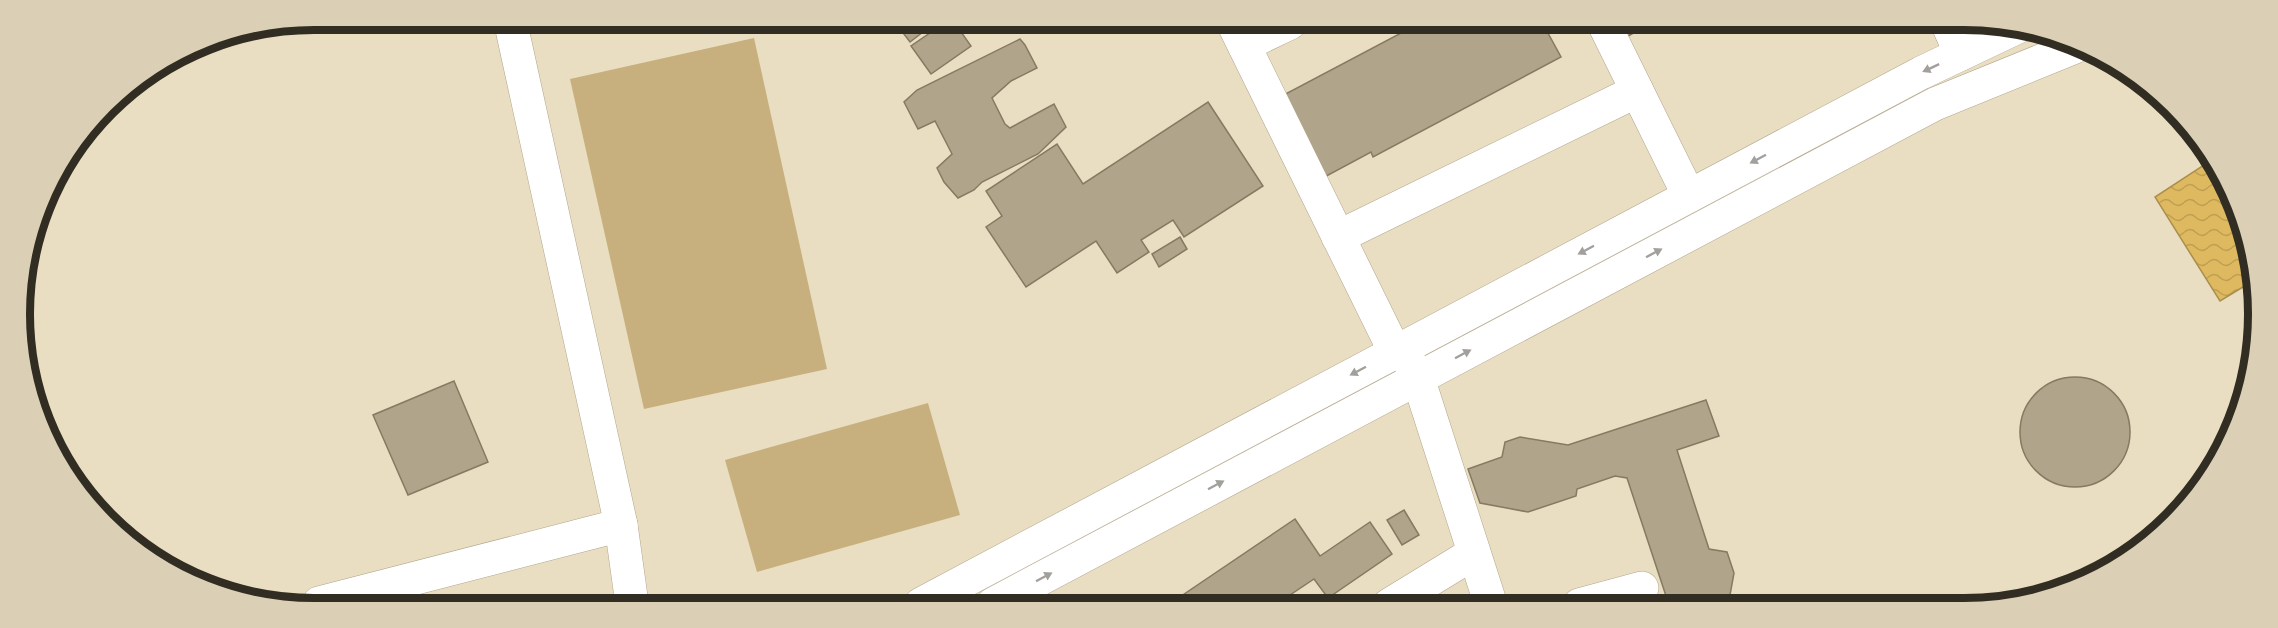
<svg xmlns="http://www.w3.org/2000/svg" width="2278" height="628" viewBox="0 0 2278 628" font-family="Raleway,sans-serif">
  <defs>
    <pattern id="water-waves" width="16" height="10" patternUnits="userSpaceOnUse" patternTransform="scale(1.5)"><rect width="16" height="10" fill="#deb95f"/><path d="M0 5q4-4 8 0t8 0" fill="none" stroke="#bf9f52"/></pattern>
  </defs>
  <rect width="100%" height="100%" fill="#eadec2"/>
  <g fill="#c7b07d">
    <polygon points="754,38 827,369 644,409 570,79"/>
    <polygon points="928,403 960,515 757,572 725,460"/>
  </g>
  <polygon fill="url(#water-waves)" stroke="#aa8f4d" stroke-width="1.5" points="2213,159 2253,256 2253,281 2220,301 2155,197"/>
  <g fill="#b0a48a" stroke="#857a62" stroke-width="1.5">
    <polygon points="894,21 936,22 910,42"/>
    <polygon points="946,22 954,22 971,46 931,74 911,46"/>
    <polygon points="1420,23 1543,24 1561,57 1373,157 1371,152 1319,180 1276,99"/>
    <polygon points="1616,24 1649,24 1625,38"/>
    <polygon points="1020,39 1025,45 1037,68 1011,81 992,98 1005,124 1010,128 1054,104 1066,127 1038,154 982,182 974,190 958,198 944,182 937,168 952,154 935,121 918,129 904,102 917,90"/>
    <polygon points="1208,102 1263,186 1184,237 1173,220 1141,240 1149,252 1117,273 1096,241 1026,287 986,227 1002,216 986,191 1057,144 1083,184"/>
    <polygon points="1180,237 1187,249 1159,267 1152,254"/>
    <circle cx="2075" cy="432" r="55"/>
    <polygon points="454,381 488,462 408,495 373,415"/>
    <polygon points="1706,400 1719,436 1677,450 1709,549 1727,552 1734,573 1728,606 1669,605 1627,478 1615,476 1577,489 1576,496 1528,512 1480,503 1468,469 1502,457 1505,442 1520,437 1568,445"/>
    <polygon points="1404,510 1419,535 1402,545 1387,520"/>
    <polygon points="1295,519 1320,556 1370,522 1392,554 1328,598 1314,579 1275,605 1168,605"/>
  </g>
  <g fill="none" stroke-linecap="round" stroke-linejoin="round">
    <defs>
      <g id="street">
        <polyline points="510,20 621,525 632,604"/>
        <polyline points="1233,23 1395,352"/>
        <polyline points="1604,24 1689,196"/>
        <polyline points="1948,25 1961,54"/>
        <polyline points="1244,45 1290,23"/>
        <polyline points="1338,237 1637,91"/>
        <polyline points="1404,352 1418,378 1491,605"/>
        <polyline points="319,603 621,525"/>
        <polyline points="1389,605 1474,553"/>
        <polyline points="1579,605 1642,588"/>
      </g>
      <g id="secondary">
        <polyline points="921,604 1921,73 2022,25"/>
        <polyline points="993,604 1935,104 2075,47"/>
      </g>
    </defs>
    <use href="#street" stroke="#b2a68c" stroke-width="34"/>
    <use href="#secondary" stroke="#b2a68c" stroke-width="34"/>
    <use href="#street" stroke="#fff" stroke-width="33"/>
    <use href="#secondary" stroke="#fff" stroke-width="33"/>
  </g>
  <defs><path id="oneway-solid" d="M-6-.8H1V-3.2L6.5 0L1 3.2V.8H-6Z" transform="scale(1.5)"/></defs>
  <g fill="#a2a09c">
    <use href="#oneway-solid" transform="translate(1931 68) rotate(155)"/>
    <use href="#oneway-solid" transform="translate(1758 159) rotate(152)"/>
    <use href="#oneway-solid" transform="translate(1586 250) rotate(152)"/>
    <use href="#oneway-solid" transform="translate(1654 253) rotate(-28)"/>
    <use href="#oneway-solid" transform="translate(1463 354) rotate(-28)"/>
    <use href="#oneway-solid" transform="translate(1358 371) rotate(152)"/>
    <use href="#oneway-solid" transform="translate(1216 485) rotate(-28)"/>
    <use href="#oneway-solid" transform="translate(1044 577) rotate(-28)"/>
  </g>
  <path d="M0 0H2278V628H0ZM314 30H1964A284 284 0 0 1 2248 314V314A284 284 0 0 1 1964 598H314A284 284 0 0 1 30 314V314A284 284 0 0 1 314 30Z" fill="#dbd0b5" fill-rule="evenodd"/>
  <path fill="none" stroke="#312d22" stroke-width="8" d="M314 30H1964A284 284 0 0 1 2248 314V314A284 284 0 0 1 1964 598H314A284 284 0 0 1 30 314V314A284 284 0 0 1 314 30Z"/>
</svg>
